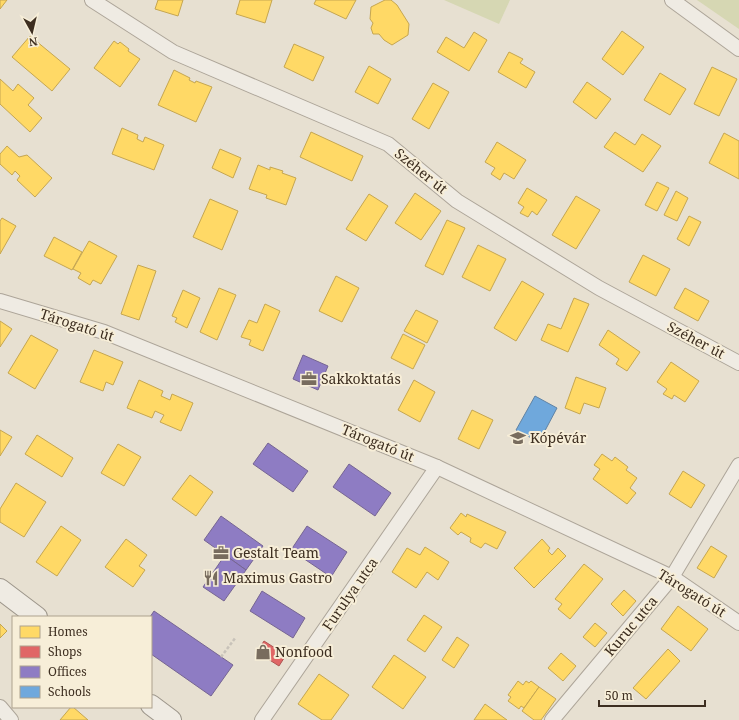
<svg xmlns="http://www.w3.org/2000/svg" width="739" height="720" viewBox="0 0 739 720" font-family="'Noto Serif',serif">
  <rect width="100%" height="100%" fill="#e7e0d1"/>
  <g fill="#d6d7b3">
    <polygon points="444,0 510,0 499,24"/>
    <polygon points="697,0 739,0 739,29"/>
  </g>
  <g fill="#ffd966" stroke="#c5a651">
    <polygon points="0,0 7,0 0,9"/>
    <polygon points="158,0 183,0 178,16 155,9"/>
    <polygon points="240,0 272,0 265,23 236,14"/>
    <polygon points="316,0 356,0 346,19 314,4"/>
    <polygon points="385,0 391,0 397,5 409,24 408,35 392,45 384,40 379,34 373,34 371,28 373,23 370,19 371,7"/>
    <polygon points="622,31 644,47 623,75 602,59"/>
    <polygon points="474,32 487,40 469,71 437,52 446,37 464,48"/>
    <polygon points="30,36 70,69 52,91 12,57"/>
    <polygon points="114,41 118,44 120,42 129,49 128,51 140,59 120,87 94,68"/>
    <polygon points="294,44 324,57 313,81 284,67"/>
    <polygon points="509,52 523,59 520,63 535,72 526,88 498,72"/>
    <polygon points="369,66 391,79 378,104 355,92"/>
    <polygon points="712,67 737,79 719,116 694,104"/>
    <polygon points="174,70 190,78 189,80 195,83 196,81 212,87 196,122 158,105"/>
    <polygon points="660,73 686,89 670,115 644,100"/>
    <polygon points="0,79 13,91 18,84 34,98 28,105 42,118 30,132 0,104"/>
    <polygon points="587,82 611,99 596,119 573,102"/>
    <polygon points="433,83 449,92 429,129 412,119"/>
    <polygon points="122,128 138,135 137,139 143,142 145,137 164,145 154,170 112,154"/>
    <polygon points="311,132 363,156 352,181 300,157"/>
    <polygon points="615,132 635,145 642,134 661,146 643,172 604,147"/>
    <polygon points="724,133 739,141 739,179 709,163"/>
    <polygon points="497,142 526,160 514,179 504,173 500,180 491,174 495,168 485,162"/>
    <polygon points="7,146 19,157 27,155 52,178 35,197 17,180 20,176 15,171 12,175 0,164 0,154"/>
    <polygon points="220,149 241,158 233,178 212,168"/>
    <polygon points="258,165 270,170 270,167 283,171 282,173 296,178 286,205 266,198 267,195 249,189"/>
    <polygon points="657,182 669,188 657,211 645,205"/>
    <polygon points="527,188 547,200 537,215 532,211 528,217 520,213 524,207 518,203"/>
    <polygon points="676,191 688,198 677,221 664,215"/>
    <polygon points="415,193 441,211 421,240 395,223"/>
    <polygon points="369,194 388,206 366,241 346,229"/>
    <polygon points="576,196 600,210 576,249 552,235"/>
    <polygon points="210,199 238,211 222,250 193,237"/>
    <polygon points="689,216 701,222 689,246 677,239"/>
    <polygon points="2,218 16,226 0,254 0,221"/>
    <polygon points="447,220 465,228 443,275 425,266"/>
    <polygon points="54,237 82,252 72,270 44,256"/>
    <polygon points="89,241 117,256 101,284 93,280 90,285 78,278 81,273 73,269"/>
    <polygon points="478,245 506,259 490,291 462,277"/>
    <polygon points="643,255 670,269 656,296 629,282"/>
    <polygon points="138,265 156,271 139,320 121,314"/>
    <polygon points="336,276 359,288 342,322 319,311"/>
    <polygon points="522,281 544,294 516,341 494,328"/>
    <polygon points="219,288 236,295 217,340 200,332"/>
    <polygon points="685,288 709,301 698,321 674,308"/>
    <polygon points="183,290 200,298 187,328 175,322 177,318 172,316"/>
    <polygon points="574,298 589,304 568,352 541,340 548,324 561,329"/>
    <polygon points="265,304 280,311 263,351 249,345 251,340 241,337 249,320 257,323"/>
    <polygon points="416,310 438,321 427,343 404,331"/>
    <polygon points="0,321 12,329 0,347"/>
    <polygon points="608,330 640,352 627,371 616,364 619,359 599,345"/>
    <polygon points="403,334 425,345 413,369 391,358"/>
    <polygon points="31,335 58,350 35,389 8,373"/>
    <polygon points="94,350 123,362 113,385 106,382 103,391 80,382"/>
    <polygon points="671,362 699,381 685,402 674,395 672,399 663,394 667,389 657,382"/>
    <polygon points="576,377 606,388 599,408 584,403 580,414 565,408"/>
    <polygon points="139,380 163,391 161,396 170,400 172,394 193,403 181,431 160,422 164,415 155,411 152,418 127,408"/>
    <polygon points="414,380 435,392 420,422 398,410"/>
    <polygon points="472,410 493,420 479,449 458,439"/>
    <polygon points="0,430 12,437 0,456"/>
    <polygon points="37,435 73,458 62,477 25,454"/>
    <polygon points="118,444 141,457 124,486 101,473"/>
    <polygon points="602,454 612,461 615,457 628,467 626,470 637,478 630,488 636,493 627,504 593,479 600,469 594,465"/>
    <polygon points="683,471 705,485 691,508 669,494"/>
    <polygon points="190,475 213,492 196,516 172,499"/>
    <polygon points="16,483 46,502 24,537 0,522 0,509"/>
    <polygon points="461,513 466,517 467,514 506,532 497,549 485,543 481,548 470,542 471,538 461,532 458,535 450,528"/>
    <polygon points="61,526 81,540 57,576 36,562"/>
    <polygon points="126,539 147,555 139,566 145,570 133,587 105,567"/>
    <polygon points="542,539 550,548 548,551 552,555 558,548 566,556 534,588 514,568"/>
    <polygon points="711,546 727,556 714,578 697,568"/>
    <polygon points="425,547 449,562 438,580 427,572 416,588 392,572 407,548 420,555"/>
    <polygon points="584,564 603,579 570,619 558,609 562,604 555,599"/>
    <polygon points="624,590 636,601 623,616 611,604"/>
    <polygon points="678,606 708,629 691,651 661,629"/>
    <polygon points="424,615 442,627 425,652 407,640"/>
    <polygon points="595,623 607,633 595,647 583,637"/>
    <polygon points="0,624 7,631 0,638"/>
    <polygon points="457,637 469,645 454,668 442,660"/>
    <polygon points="668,649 680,661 646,699 633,688"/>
    <polygon points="561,653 576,666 563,681 548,668"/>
    <polygon points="394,655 426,677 403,709 372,687"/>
    <polygon points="319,674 349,695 331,720 322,720 298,704"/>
    <polygon points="518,681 523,685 526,681 529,683 531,681 539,687 524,708 521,706 519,709 508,701 511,697 508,695"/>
    <polygon points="539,687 556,699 541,720 534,720 522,711"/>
    <polygon points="485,704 507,720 474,720"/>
    <polygon points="71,707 73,707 88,720 60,720"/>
  </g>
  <polygon fill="#e06666" stroke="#af5551" points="264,641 286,655 279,666 257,652"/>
  <g fill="#8e7cc3" stroke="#766592">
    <polygon points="303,355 328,366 318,390 293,379"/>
    <polygon points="268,443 308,471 293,492 253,464"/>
    <polygon points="349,464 391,493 375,516 333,487"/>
    <polygon points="221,516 263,546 246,570 204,540"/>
    <polygon points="307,526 347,552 331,577 291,550"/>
    <polygon points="225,555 246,570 224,601 203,587"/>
    <polygon points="262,591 305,618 293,638 250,611"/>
    <polygon points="154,611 233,665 211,696 151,654 151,617 150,617"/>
  </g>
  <polygon fill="#6fa8dc" stroke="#6083a4" points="535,396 557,408 539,442 516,430"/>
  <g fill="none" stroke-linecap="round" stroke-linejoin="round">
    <defs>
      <g id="minor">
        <polyline points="92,0 173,52 388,144 457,201 599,288 739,363"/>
        <polyline points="672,0 739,49"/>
        <polyline points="0,301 104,332 437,467 672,577 739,623"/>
        <polyline points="0,707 11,720"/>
        <polyline points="262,720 437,467"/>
        <polyline points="552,720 672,577 739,465"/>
      </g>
      <g id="secondary">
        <polyline points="0,589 37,617"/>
        <polyline points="151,705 171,720"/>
      </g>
    </defs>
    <use href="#minor" stroke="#ada599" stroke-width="16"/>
    <use href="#secondary" stroke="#9c958a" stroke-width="22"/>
    <polyline stroke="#c8c2b9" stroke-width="2.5" stroke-dasharray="3 2" stroke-linecap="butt" points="221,657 236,637"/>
    <use href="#minor" stroke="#efebe3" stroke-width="14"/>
    <use href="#secondary" stroke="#efebe3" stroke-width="20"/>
  </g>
  <defs>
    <symbol id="office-bare" viewBox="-9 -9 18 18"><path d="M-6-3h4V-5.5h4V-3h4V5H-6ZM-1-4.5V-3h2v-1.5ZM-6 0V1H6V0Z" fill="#786c5e" stroke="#f7eed8" stroke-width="2.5" paint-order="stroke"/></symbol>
    <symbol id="school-bare" viewBox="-9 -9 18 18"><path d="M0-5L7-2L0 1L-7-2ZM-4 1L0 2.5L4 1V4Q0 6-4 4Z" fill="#786c5e" stroke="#f7eed8" stroke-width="2.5" paint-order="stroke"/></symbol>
    <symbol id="restaurant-bare" viewBox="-9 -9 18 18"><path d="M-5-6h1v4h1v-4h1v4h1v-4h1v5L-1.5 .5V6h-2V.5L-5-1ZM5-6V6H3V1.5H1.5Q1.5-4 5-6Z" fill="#786c5e" stroke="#f7eed8" stroke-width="2.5" paint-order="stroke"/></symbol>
    <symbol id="shop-bare" viewBox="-9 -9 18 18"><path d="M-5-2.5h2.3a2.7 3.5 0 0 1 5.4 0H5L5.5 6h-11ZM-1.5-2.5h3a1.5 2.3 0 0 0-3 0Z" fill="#786c5e" stroke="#f7eed8" stroke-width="2.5" paint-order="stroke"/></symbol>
  </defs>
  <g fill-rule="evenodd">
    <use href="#office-bare" x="298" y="368" width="22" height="22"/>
    <use href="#school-bare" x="507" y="427" width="22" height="22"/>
    <use href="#office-bare" x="210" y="542" width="22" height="22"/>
    <use href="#restaurant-bare" x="200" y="567" width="22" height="22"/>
    <use href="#shop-bare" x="252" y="641" width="22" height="22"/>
  </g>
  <g text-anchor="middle" stroke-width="4" stroke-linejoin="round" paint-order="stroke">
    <g font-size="14" fill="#3d2e20" stroke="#f7eed8">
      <text transform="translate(421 171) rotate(39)" y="5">Széher út</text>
      <text transform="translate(77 325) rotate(18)" y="5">Tárogató út</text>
      <text transform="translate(696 340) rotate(28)" y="5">Széher út</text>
      <text transform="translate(378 443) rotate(22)" y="5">Tárogató út</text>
      <text transform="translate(692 593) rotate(32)" y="5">Tárogató út</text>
      <text transform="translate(350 594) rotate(-55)" y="5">Furulya utca</text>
      <text transform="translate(631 626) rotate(-50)" y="5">Kuruc utca</text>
    </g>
    <g font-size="14" fill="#3d2e20" stroke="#f7eed8" text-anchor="start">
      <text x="321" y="384">Sakkoktatás</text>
      <text x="530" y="443">Kópévár</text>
      <text x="233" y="558">Gestalt Team</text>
      <text x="223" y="583">Maximus Gastro</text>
      <text x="275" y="657">Nonfood</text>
    </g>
  </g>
  <rect x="12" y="616" width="140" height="92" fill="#f7eed8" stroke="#ada18e"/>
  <rect x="20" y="626" width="20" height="12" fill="#ffd966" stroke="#ada18e"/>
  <text x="48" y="636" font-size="12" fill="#3d2e20">Homes</text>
  <rect x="20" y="646" width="20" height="12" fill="#e06666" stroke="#ada18e"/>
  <text x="48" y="656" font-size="12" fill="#3d2e20">Shops</text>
  <rect x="20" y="666" width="20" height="12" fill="#8e7cc3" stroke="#ada18e"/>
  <text x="48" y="676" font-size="12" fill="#3d2e20">Offices</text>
  <rect x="20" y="686" width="20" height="12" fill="#6fa8dc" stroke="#ada18e"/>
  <text x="48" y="696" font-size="12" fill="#3d2e20">Schools</text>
  <g transform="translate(32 32) rotate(172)" stroke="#f7eed8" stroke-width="3" paint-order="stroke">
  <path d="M0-3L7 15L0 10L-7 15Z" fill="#3d2e20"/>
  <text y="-6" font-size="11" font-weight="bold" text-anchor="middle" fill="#3d2e20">N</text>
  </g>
  <path d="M599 700v6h106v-6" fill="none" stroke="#3d2e20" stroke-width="2"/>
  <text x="605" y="700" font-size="12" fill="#3d2e20" stroke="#f7eed8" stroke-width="3" paint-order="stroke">50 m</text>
</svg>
